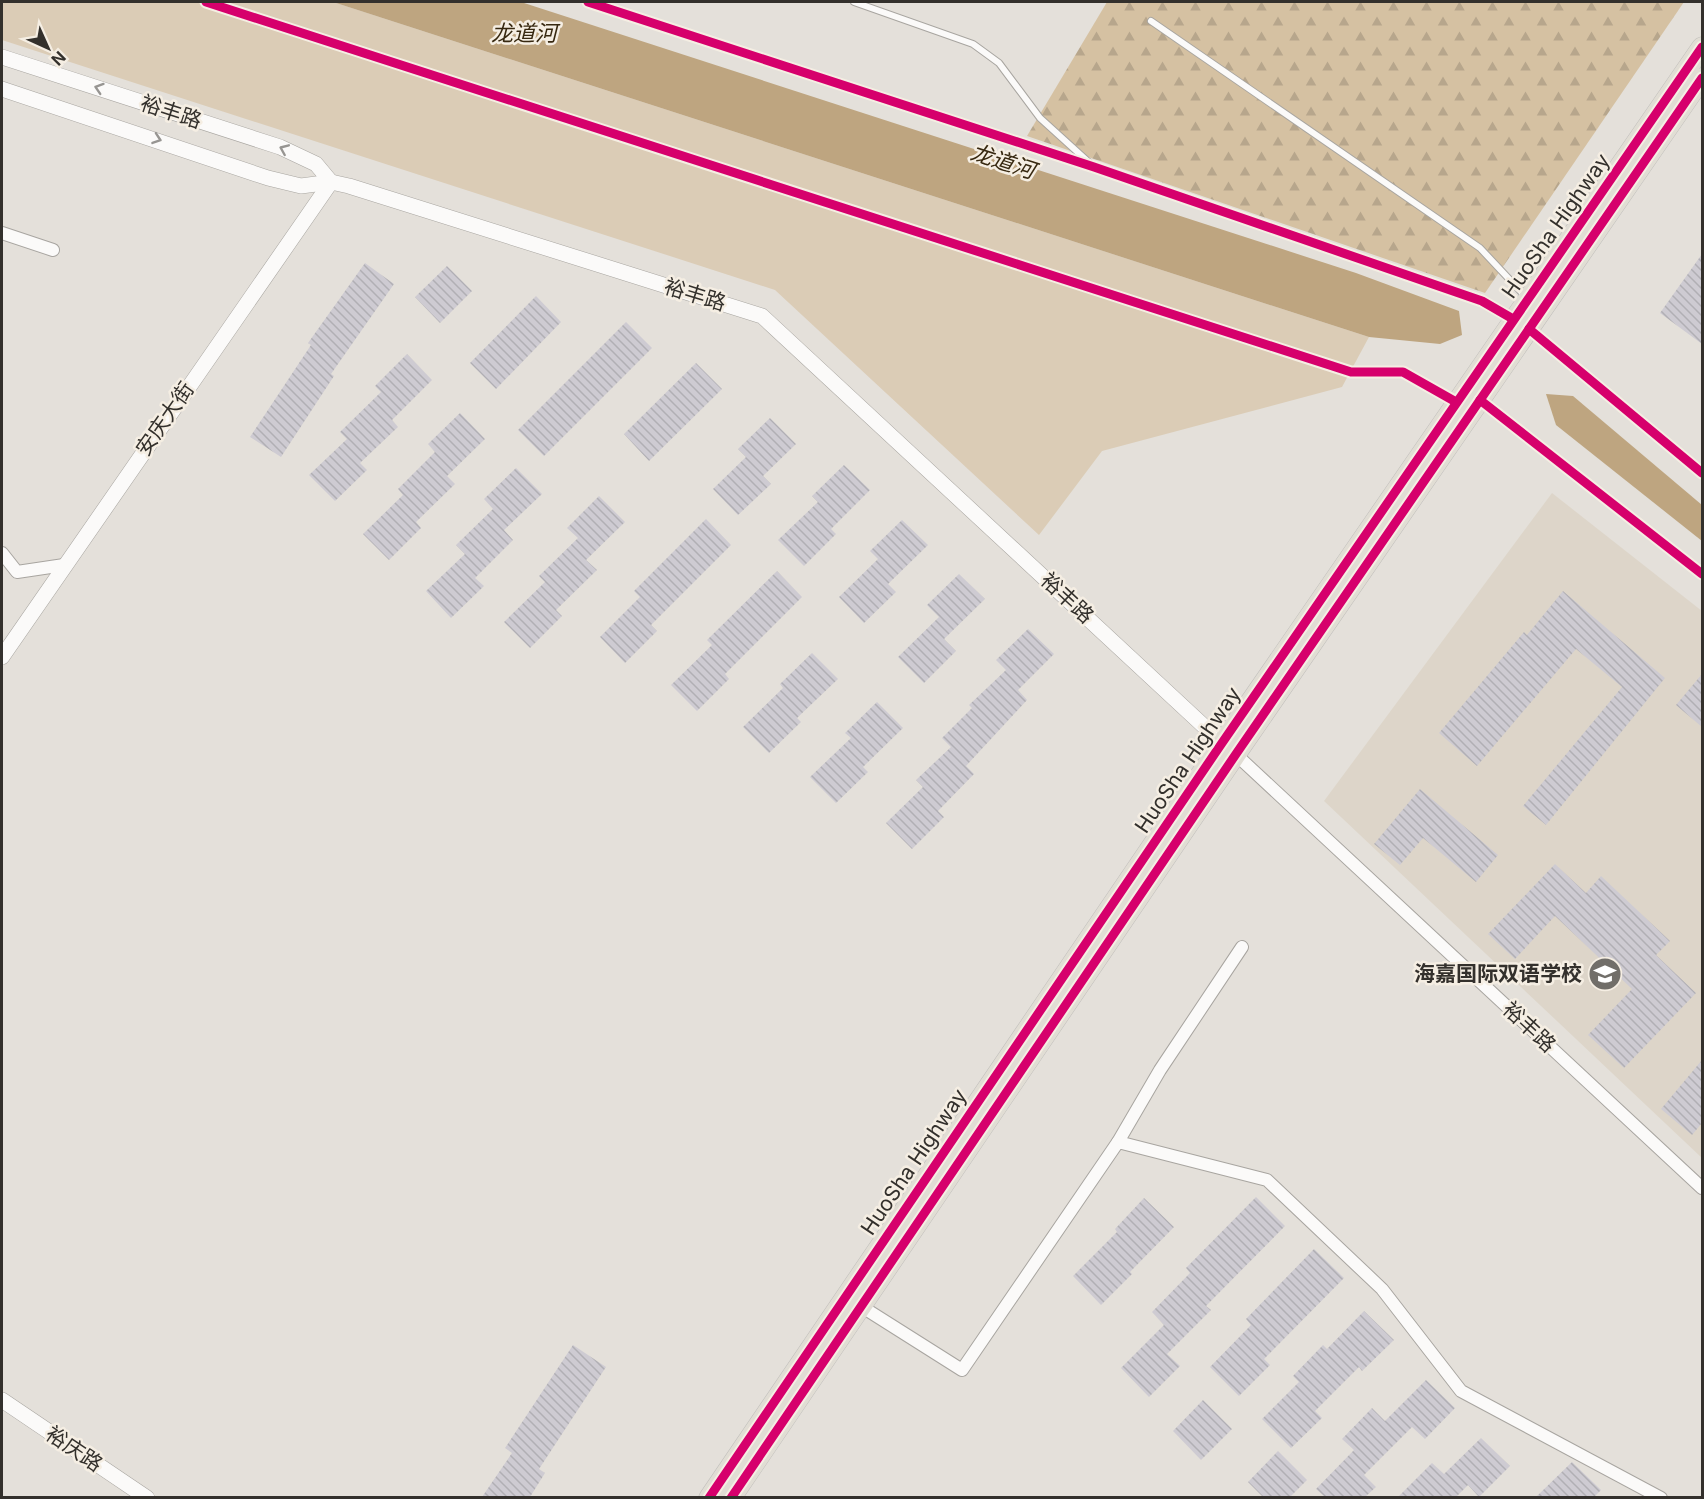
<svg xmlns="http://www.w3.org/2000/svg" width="1704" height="1499" viewBox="0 0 1704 1499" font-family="Inter,'Noto Sans SC',sans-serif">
  <defs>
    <pattern id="forest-firs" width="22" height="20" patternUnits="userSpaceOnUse" patternTransform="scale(1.5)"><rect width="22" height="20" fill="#d5c1a2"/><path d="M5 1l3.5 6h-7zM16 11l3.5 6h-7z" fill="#b7a68c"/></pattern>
    <pattern id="building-back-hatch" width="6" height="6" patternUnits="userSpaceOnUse" patternTransform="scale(1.5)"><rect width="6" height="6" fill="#cecbd2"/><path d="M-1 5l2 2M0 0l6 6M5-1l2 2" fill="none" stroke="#b1afb4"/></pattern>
  </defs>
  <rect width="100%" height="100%" fill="#e4e0da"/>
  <polygon fill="#ddd5c9" points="1552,493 1702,611 1702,1158 1324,801"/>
  <polygon fill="url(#forest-firs)" points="1107,2 1684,2 1485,293 1027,136"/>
  <polygon fill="#dbccb6" points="2,2 333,2 1369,337 1342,387 1102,451 1039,535 775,290 2,40"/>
  <g fill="#bea580">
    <polygon points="333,2 521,2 1356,273 1459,311 1462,335 1440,344 1369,337"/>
    <polygon points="1546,394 1573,396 1702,505 1702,541 1556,425"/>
  </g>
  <g fill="url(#building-back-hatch)">
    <polygon points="1702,254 1702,344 1660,313"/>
    <polygon points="365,263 394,284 331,374 334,376 281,457 250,437 311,345 308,343"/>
    <polygon points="447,266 472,291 440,323 415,297"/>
    <polygon points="536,296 561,322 496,389 470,363"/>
    <polygon points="626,322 652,348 544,456 518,430"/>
    <polygon points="407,354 432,380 392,420 398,427 360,463 367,470 335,501 309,475 347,439 340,432 381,392 375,386"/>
    <polygon points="696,363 722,389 649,461 624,434"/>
    <polygon points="460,413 485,439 447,476 455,484 416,522 421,528 389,560 363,534 403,495 398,489 435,452 428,444"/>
    <polygon points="770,418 796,444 763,476 771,484 738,515 713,489 746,457 738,449"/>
    <polygon points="844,465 870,490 831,529 836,534 804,566 778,540 818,502 812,496"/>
    <polygon points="516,468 542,494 504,530 513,540 475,578 484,586 451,618 426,591 465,554 456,545 493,509 484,499"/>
    <polygon points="599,496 625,522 586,560 597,570 556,610 562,616 530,648 504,622 545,582 539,576 578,538 567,528"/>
    <polygon points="706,519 731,545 651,625 657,631 625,663 600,637 640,597 634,591"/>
    <polygon points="902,520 928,545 888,584 896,592 864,623 839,597 878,559 870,551"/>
    <polygon points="777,571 802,597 725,674 729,679 697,711 671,685 712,645 707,640"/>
    <polygon points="959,574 985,599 944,639 956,651 924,683 898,657 939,617 927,605"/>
    <polygon points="1563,591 1665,678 1546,825 1523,806 1622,687 1576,649 1477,766 1439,733 1524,632 1527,635"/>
    <polygon points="1028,629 1054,654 1018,690 1027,700 966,766 974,774 938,811 944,817 912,849 886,823 923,787 916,780 951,747 942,738 972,708 969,705 1006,670 996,660"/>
    <polygon points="812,653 838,679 797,718 801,722 769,753 743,727 783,688 780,684"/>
    <polygon points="1702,674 1702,727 1676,705"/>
    <polygon points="877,702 903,728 863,767 868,772 836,803 810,777 851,738 845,733"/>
    <polygon points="1420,789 1498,855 1476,882 1423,838 1400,865 1374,844"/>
    <polygon points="1555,864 1586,893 1601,876 1670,941 1656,955 1696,993 1624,1068 1588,1035 1632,989 1555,916 1515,959 1488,934"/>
    <polygon points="1702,1060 1702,1123 1692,1135 1661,1109"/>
    <polygon points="1256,1197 1285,1226 1206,1306 1211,1310 1167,1354 1180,1366 1149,1397 1121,1368 1164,1325 1152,1312 1190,1273 1186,1268"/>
    <polygon points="1144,1198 1174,1227 1130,1272 1132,1274 1101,1305 1073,1276 1117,1232 1115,1229"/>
    <polygon points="1314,1249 1344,1278 1264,1359 1270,1365 1239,1396 1210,1367 1251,1325 1246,1319"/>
    <polygon points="1364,1311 1394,1340 1362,1371 1359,1367 1315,1411 1322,1418 1291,1448 1262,1419 1299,1382 1293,1376 1323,1345 1327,1349"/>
    <polygon points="573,1345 606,1367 539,1469 545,1473 530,1497 482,1497 512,1453 505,1448"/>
    <polygon points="1426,1380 1455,1408 1425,1439 1412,1427 1364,1475 1376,1487 1365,1497 1325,1497 1316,1489 1354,1450 1342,1439 1372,1408 1385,1421"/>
    <polygon points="1203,1400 1232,1429 1201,1460 1173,1431"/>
    <polygon points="1481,1438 1510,1466 1479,1497 1468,1485 1456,1497 1398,1497 1432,1463 1444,1474"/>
    <polygon points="1278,1451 1307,1480 1290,1497 1263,1497 1248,1482"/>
    <polygon points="1572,1462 1601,1490 1594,1497 1536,1497"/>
  </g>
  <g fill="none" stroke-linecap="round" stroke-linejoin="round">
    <defs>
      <g id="service">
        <polyline points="854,2 973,44 999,63 1040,118 1094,167"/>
        <polyline points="1151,21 1480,248 1525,296"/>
      </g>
      <g id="minor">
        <polyline points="2,233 53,250"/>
        <polyline points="2,553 17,572 64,565"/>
        <polyline points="1231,750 1702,1188"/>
        <polyline points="1118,1142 1160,1070 1242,947"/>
        <polyline points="856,1303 962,1370 1118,1142 1267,1180 1382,1289 1461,1391 1661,1498"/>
      </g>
      <g id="tertiary">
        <polyline points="2,57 280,147 316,164 331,182"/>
        <polyline points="2,89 268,178 301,186 331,182 349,186 762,316 1222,743"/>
        <polyline points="2,657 331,182"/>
        <polyline points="2,1400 147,1498"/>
      </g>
      <g id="primary">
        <polyline points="709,1498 1222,743 1702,47"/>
        <polyline points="731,1498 1236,754 1702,78"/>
      </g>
    </defs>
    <use href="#service" stroke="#a8a5a0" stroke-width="8"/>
    <use href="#minor" stroke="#a8a5a0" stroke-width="14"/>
    <use href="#tertiary" stroke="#a8a5a0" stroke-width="16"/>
    <use href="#primary" stroke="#c1bfbc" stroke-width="21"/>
    <use href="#service" stroke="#fbfaf9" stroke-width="6"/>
    <use href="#minor" stroke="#fbfaf9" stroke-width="12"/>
    <use href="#tertiary" stroke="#fbfaf9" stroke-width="15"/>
    <use href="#primary" stroke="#e1ddd4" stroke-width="20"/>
    <defs>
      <g id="cycleway">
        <polyline points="206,2 1351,372 1403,372 1456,402"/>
        <polyline points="588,2 1094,167 1482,301 1513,319"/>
        <polyline points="1529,329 1702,473"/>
        <polyline points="1480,400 1702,574"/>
        <polyline points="709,1498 1222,743 1702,47"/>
        <polyline points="731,1498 1236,754 1702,78"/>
      </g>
    </defs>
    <use href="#cycleway" stroke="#f5eee3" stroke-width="13"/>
    <use href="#cycleway" stroke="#d6006c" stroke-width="9"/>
  </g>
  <defs><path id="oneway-chevron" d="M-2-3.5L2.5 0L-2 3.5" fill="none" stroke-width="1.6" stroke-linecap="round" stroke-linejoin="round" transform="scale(1.5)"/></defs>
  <g stroke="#979592">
    <use href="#oneway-chevron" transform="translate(99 88) rotate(-162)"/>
    <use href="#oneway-chevron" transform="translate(157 139) rotate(19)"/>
    <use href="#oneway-chevron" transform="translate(284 149) rotate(-157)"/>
  </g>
  <defs>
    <symbol id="school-disc" viewBox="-11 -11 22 22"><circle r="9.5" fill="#716e69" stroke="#f5eee3"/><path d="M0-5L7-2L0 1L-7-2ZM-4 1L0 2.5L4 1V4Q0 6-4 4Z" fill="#fff"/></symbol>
  </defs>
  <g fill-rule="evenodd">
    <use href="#school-disc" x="1586" y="955" width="38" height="38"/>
  </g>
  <g text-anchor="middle" stroke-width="5" stroke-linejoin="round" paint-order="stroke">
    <g font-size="21" fill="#33302c" stroke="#f5eee3">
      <text transform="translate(171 112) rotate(18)" y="7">裕丰路</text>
      <text transform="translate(1556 226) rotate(-55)" y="7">HuoSha Highway</text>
      <text transform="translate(695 295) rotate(17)" y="7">裕丰路</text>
      <text transform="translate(165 419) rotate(-55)" y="7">安庆大街</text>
      <text transform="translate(1067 598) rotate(43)" y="7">裕丰路</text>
      <text transform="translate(1188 760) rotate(-56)" y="7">HuoSha Highway</text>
      <text transform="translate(1529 1027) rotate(43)" y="7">裕丰路</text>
      <text transform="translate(914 1162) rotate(-56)" y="7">HuoSha Highway</text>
      <text transform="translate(74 1449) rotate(34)" y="7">裕庆路</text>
    </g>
    <g font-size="21" font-weight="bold" fill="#33302c" stroke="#f5eee3" text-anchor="end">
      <text x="1582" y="981">海嘉国际双语学校</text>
    </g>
    <g font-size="22" font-style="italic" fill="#372810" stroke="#f5eee3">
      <text x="524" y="41">龙道河</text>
      <text transform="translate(1003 161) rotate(18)" y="8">龙道河</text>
    </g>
  </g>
  <rect width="1704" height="1499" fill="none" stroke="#33302c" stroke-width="6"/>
  <g transform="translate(48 48) rotate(135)" stroke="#f5eee3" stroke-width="4.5" paint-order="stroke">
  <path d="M0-4.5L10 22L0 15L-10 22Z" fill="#33302c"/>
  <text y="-9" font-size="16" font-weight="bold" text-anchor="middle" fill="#33302c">N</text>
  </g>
</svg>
